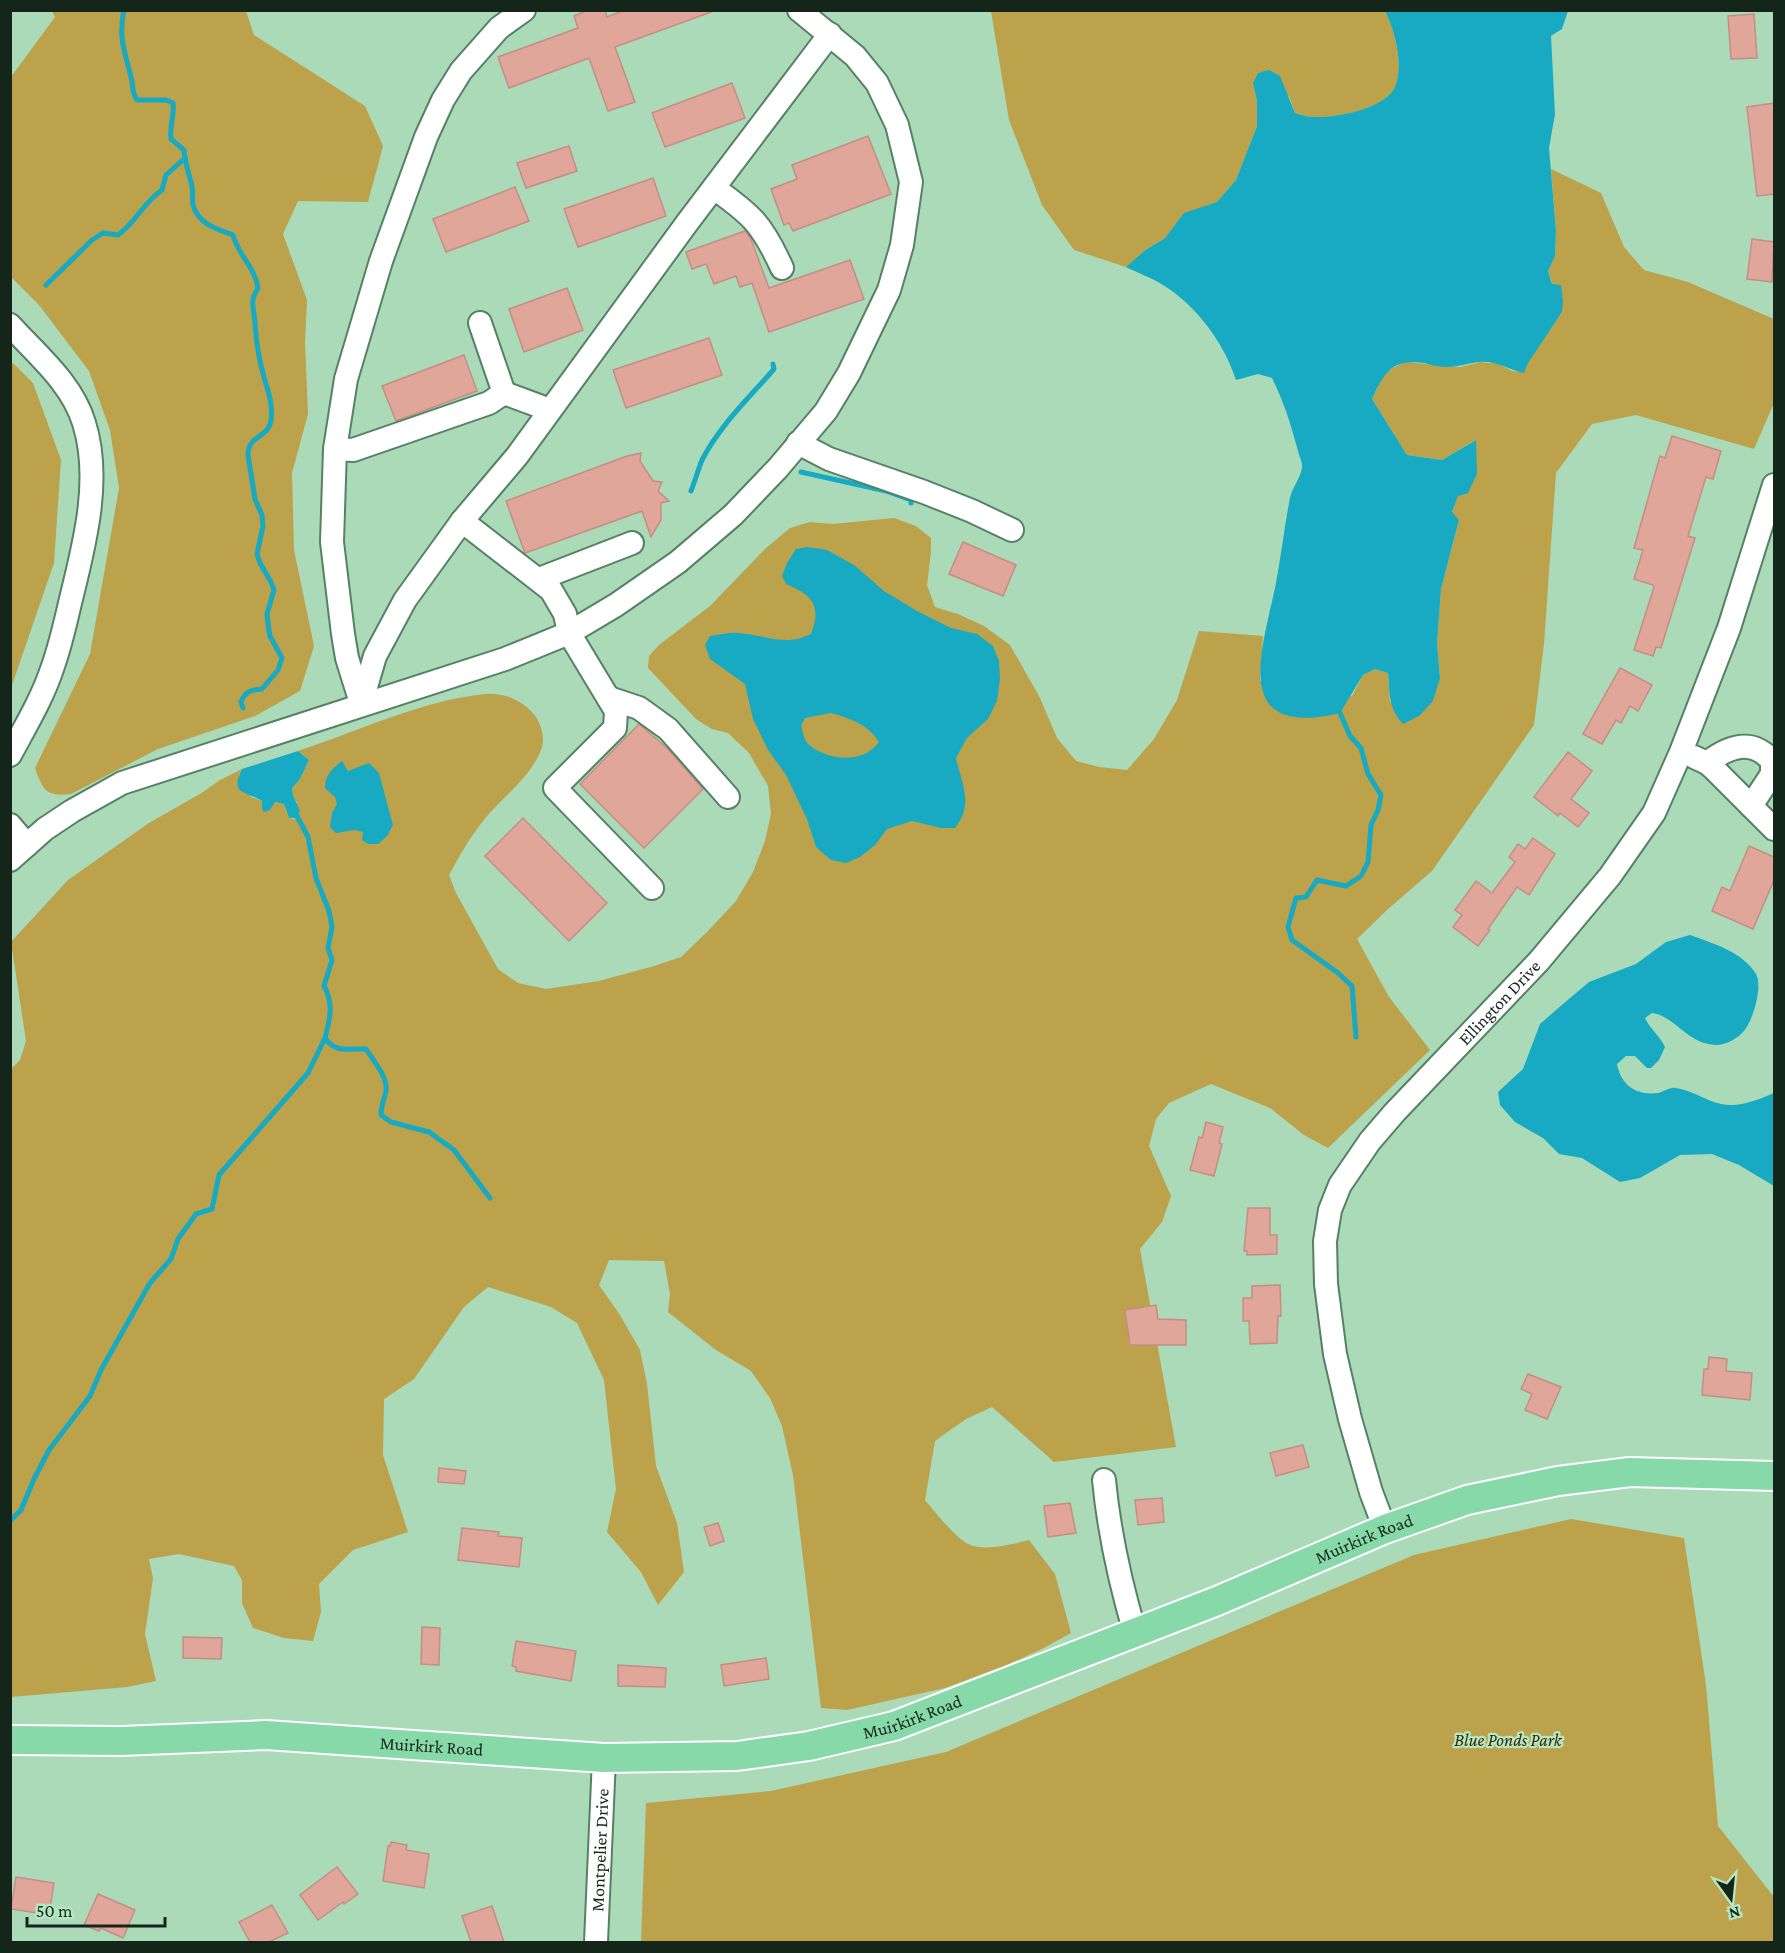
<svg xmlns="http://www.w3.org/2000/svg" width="1785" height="1953" viewBox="0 0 1785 1953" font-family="'Crimson Pro',serif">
  <rect width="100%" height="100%" fill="#aadab7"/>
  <g fill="#bba24b">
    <path d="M52 11H246L254 35 365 106 383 146 368 202 298 201 283 234 307 300 305 342 308 414 292 473 294 550 314 646 300 691 255 716 158 749 71 794C46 797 43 790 35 768L90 654 119 488 110 430 89 371 39 305 11 277V77L55 17Z"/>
    <path d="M991 11H1385C1395 31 1403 62 1396 84 1390 108 1336 118 1314 117 1308 117 1301 115 1295 113L1289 96 1253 83 1257 101V126L1236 180 1217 202 1184 214 1165 238 1144 251 1126 267 1074 250 1042 205 1009 120Z"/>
    <path d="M1551 169 1601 193 1624 247 1644 270 1688 282 1774 319V403L1754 449 1636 415 1592 424 1556 473 1544 644 1534 725 1432 871 1387 910 1357 939 1389 997 1430 1050 1328 1148 1304 1135 1270 1108 1211 1084 1169 1103 1156 1119 1149 1146 1171 1196 1162 1222 1140 1249 1176 1447 1054 1462 992 1407 966 1419 935 1441 925 1500C934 1511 956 1538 968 1544 984 1552 1013 1544 1029 1540L1055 1574 1071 1633 1042 1649 1004 1666 945 1688 847 1710 821 1708 793 1475 782 1426 770 1398 751 1371 716 1350 668 1312 670 1294 664 1261 609 1260 599 1285 620 1315 640 1350 647 1384 656 1466 677 1523 684 1572 658 1605 641 1572 607 1532 616 1489 604 1380 577 1323 551 1307 488 1287 464 1307 414 1379 384 1399 383 1455 408 1532 353 1550 319 1584 321 1612 313 1641 284 1638 253 1628 242 1603V1580L234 1566 179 1554 149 1559 153 1578 145 1634 156 1681 127 1687 11 1697 10 1070 20 1060 26 1041 11 942 68 880 149 823 200 794 220 780 242 769 239 775 251 797 262 801V809L275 802 284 804 289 818 293 819 296 818 297 803 293 795 292 788 300 779 309 760 298 751C356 732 423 700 485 694 504 692 525 701 536 717 541 725 545 737 542 747 532 777 502 797 483 821 470 837 459 857 449 875L456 893 498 969 518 983 546 989 599 981 654 966 681 957 708 931 736 901 753 872 765 841 771 814 768 786 749 753 728 733 712 729 696 719 648 668 649 656 659 645 710 606 766 548 790 528 810 522 833 524 894 518 916 526 931 538V552L927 585 935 607 958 614 984 626 1010 645 1040 698 1057 738 1076 761 1099 767 1127 770 1154 739 1177 700 1199 631 1263 636 1260 681 1352 696 1363 675 1375 669 1388 673 1390 702 1440 678 1437 643 1441 589 1459 520 1452 513 1475 440 1442 460 1407 455 1372 399 1385 372 1405 362 1460 367 1480 362 1499 364 1512 371 1524 372 1527 363 1562 312 1548 271 1555 255 1556 231Z"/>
    <polygon points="13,363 33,383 61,460 54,563 11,688 10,365"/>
    <polygon points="1571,1519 1684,1538 1706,1685 1718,1826 1774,1897 1774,1942 641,1942 646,1803 771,1791 946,1752 1414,1555"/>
  </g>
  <g fill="#17aac2" fill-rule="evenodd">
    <path d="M1385 11H1568L1562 29 1551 36 1555 114 1549 148 1556 231 1555 256 1548 271 1552 284 1561 285 1563 301 1562 312 1528 363 1524 373C1509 370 1495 360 1479 362 1468 363 1458 367 1447 367 1439 367 1431 365 1424 363 1391 359 1385 372 1372 399L1407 455 1442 460 1476 440 1477 474 1468 493 1458 496 1452 512 1459 520 1441 589 1437 643 1440 678 1433 701 1419 716 1403 724C1388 708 1390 694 1388 673L1375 669 1363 675 1340 713C1231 739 1261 654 1275 588 1281 558 1284 528 1290 498 1292 488 1300 479 1302 468 1303 463 1299 456 1298 451 1291 425 1284 402 1272 378L1258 374 1236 380C1224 343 1197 306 1163 285 1152 278 1138 273 1126 267L1144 251 1165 238 1184 213 1217 202 1236 180 1257 126V101L1253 83 1258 73 1269 70 1280 76 1295 113C1301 115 1308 117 1314 117 1336 118 1390 108 1396 84 1403 62 1395 31 1385 11Z"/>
    <path d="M807 547 827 550 854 565 884 591 917 611 951 628 977 634 993 646 999 661 1000 679 997 701 988 719 967 738 956 758C962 785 974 804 955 828H941L912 821 887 829 875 845 860 857 846 863 831 860 816 847 807 819 786 775 768 750 753 719 745 684 710 659 705 645 710 636C719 635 729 632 738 633 766 635 785 647 811 634 822 605 812 595 786 584L782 576 787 563 796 549ZM831 713C851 719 868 724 879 742 864 764 827 761 808 744 804 740 803 732 801 726L805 718Z"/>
    <path d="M298 751 309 760 300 779 292 788 293 795 300 811 296 818H289L284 804 275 802 270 810 264 812 262 809V801C246 791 229 795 242 769Z"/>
    <path d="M342 761 348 771 369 763 379 773 393 825 387 836 378 844H368L362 840 363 832 354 830 336 833 330 827 332 813 337 804 335 797 325 788C325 775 332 769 342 761Z"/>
    <path d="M1690 935C1712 943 1743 952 1756 974 1763 987 1753 1020 1744 1031 1738 1038 1726 1045 1716 1045 1687 1044 1675 1016 1652 1013L1645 1018C1650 1029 1660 1036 1665 1047L1659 1060 1651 1068H1647L1635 1056H1626L1617 1064C1621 1085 1636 1096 1658 1093 1664 1092 1669 1087 1676 1088 1689 1090 1699 1096 1711 1101 1733 1110 1753 1102 1774 1093V1186L1739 1165 1712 1154 1680 1155 1640 1178 1620 1182 1582 1158 1559 1154 1543 1138 1515 1122 1500 1105 1498 1092 1523 1069 1540 1024 1563 1004 1589 982 1636 964 1666 942Z"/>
  </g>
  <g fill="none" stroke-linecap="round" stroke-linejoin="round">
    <g stroke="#17aac2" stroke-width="5">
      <path d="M124 10C118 38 125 52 131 77 134 86 131 92 137 100H166L173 103C175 116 169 126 171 139L184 150C185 164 189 173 192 186 193 193 192 199 193 205 199 225 217 229 233 235 238 255 255 267 258 288 249 302 254 307 255 323 256 340 258 356 263 373 265 383 270 394 271 405 276 443 248 430 248 455L255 499 262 515 263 526 257 554 260 563 271 582 274 590 267 614 268 624 270 636 282 658 278 670 262 689C251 690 245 691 241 702L243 708"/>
      <path d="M46 285 92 240 103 233 118 235C136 222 143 203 162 190L166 175 185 158"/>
      <polyline points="801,472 886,491 911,500 911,503"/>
      <path d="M691 491C695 481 698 470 702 460 720 425 749 398 774 369L773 364"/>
      <polyline points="1340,713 1350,736 1361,748 1368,774 1381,795 1378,810 1371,825 1368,862 1361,876 1346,886 1317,880 1306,897 1296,898 1288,927 1292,940 1338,973 1352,986 1356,1037"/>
      <path d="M297 816 308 837 316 878 329 911 332 927 328 948 332 960 324 986C334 1004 330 1019 325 1038 336 1054 349 1048 366 1049 373 1060 388 1077 386 1091 384 1100 381 1106 381 1115L391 1122 429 1132 454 1150 490 1198"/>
      <polyline points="10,1521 21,1510 34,1479 49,1450 90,1396 101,1370 150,1283 171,1259 178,1239 196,1214 212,1209 219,1175 308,1073 325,1038"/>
    </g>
  </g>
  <g fill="#dfa699" stroke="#c68e82" stroke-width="1.5">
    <polygon points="588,10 605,10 607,17 625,10 710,10 711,12 615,47 635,102 608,111 589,58 509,88 498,57 578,28 574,16"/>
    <polygon points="1754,14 1757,58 1731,59 1728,16"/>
    <polygon points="732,83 745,118 665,147 652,113"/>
    <polygon points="1774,103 1774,194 1757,196 1747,107"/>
    <polygon points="868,136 891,194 793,231 789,223 784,225 771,189 797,179 792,165"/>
    <polygon points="569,146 577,171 526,188 517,163"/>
    <polygon points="653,178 666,216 578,247 564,209"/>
    <polygon points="515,187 529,221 446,252 433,219"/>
    <polygon points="745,231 751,239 769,288 850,260 864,299 769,332 752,283 740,287 736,276 714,284 706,264 692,269 686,252"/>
    <polygon points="1752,239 1774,242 1772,282 1747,279"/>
    <polygon points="567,288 583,330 524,352 509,309"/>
    <polygon points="709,338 722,375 626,408 613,370"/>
    <polygon points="464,355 477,391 396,421 382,386"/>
    <polygon points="1672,436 1721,451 1713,479 1706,477 1688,536 1695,538 1661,648 1656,647 1653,656 1634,650 1654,587 1653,585 1634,579 1643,550 1634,548 1660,456 1665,458"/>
    <polygon points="641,453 640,461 653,481 662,482 658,491 669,501 661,503 661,520 651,537 642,511 525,553 506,501 627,456"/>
    <polygon points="963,542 1016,565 1003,596 949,574"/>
    <polygon points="1620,668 1652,685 1638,711 1630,706 1621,723 1616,720 1602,744 1583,734"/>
    <polygon points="639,724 668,749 703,789 644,848 580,784"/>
    <polygon points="1568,752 1592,771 1571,799 1589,813 1578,827 1560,813 1558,816 1534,797"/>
    <polygon points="523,818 607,903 569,941 485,856"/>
    <polygon points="1533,838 1555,854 1529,895 1517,887 1488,929 1490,930 1478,946 1453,927 1462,915 1455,910 1476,881 1492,893 1515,862 1509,857 1518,844 1525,849"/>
    <polygon points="1749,846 1774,857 1774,880 1753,929 1712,911 1722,887 1730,891"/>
    <polygon points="1206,1122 1223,1127 1219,1143 1222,1144 1214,1176 1190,1170 1199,1137 1202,1138"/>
    <polygon points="1248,1208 1270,1208 1270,1235 1277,1235 1277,1254 1247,1255 1247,1251 1244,1251"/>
    <polygon points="1280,1285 1281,1316 1278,1316 1277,1343 1250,1344 1249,1321 1243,1321 1243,1298 1252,1298 1252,1286"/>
    <polygon points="1156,1305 1158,1319 1186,1320 1186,1345 1130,1345 1125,1310"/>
    <polygon points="1709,1357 1727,1359 1726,1371 1752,1373 1750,1400 1702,1395 1704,1369 1708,1369"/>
    <polygon points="1528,1374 1561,1387 1547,1419 1525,1410 1532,1394 1521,1389"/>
    <polygon points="1303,1445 1309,1467 1276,1476 1270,1453"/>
    <polygon points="439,1468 466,1471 464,1484 438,1482"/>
    <polygon points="1162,1498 1164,1522 1138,1525 1135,1500"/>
    <polygon points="1070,1503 1076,1533 1048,1537 1044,1506"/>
    <polygon points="718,1523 724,1541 710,1546 704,1527"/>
    <polygon points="462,1528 499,1532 498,1536 522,1538 519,1567 458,1560"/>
    <polygon points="422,1627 440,1628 439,1665 421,1664"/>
    <polygon points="183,1637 222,1638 221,1659 183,1658"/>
    <polygon points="516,1641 576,1651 571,1681 516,1671 516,1667 512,1666"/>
    <polygon points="766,1658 769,1679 724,1686 721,1665"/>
    <polygon points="618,1665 666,1668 665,1687 618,1686"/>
    <polygon points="391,1842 407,1845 406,1850 429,1854 424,1888 383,1881 388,1846 390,1846"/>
    <polygon points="337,1867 358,1894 344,1904 343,1902 318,1920 300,1895"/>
    <polygon points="16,1877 54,1883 49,1915 11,1909"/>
    <polygon points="98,1894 135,1910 123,1938 101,1928 99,1931 84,1925"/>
    <polygon points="272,1905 288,1933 269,1942 250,1942 239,1922"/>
    <polygon points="492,1906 504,1942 471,1942 462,1916"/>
  </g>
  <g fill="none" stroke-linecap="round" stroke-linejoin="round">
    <defs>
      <g id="minor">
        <path d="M714 188C752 215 762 224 782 268"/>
        <polyline points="480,323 504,393 550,410"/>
        <path d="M10 325C37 355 72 383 84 423 102 480 84 546 70 603 65 625 60 647 52 669 42 699 25 727 10 755"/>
        <polyline points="798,443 829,459 924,492 972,511 1012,530"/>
        <polyline points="335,449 353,450 489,403 504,393"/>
        <polyline points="462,521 551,590 565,614 569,633 616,711 615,728 555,788 652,888"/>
        <polyline points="539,579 632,543"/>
        <polyline points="609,698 639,708 668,729 728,797"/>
        <polyline points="361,703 347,658 343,634 332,542 335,449 346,379 381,261 426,137 443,100 461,71 499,28 524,10"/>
        <polyline points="361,704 375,656 405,600 462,521 517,456 687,223 830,34"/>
        <polyline points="1694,757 1707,763 1714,769 1774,829"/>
        <path d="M1707 763C1729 746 1752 738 1772 761V774L1751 806"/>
        <polyline points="10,825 27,845"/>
        <polyline points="10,860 45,829 72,811 122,783 505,659 569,633 616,605 678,562 733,515 778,468 826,411 849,373 889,290 902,245 911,182 897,125 877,83 855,56 799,10"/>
        <path d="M1104 1480C1109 1532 1120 1582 1135 1633"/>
        <path id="s1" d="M1385 1529 1371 1492 1350 1419 1335 1354 1326 1284 1325 1241 1330 1210 1340 1185 1370 1141 1395 1112 1539 961 1610 876 1654 813 1681 752 1729 628 1774 485"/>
        <path id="s2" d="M596 1942 604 1758"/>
      </g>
      <g id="major">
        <path id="s3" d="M10 1740 121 1741 266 1735 604 1758 737 1756 809 1746 894 1726 1217 1601 1385 1529 1467 1500 1558 1481 1630 1472 1774 1476"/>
      </g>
    </defs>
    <use href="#minor" stroke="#548262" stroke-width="26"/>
    <use href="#major" stroke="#fff" stroke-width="32"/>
    <use href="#minor" stroke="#fff" stroke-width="22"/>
    <use href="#major" stroke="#88d9a9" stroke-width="28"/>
  </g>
  <g text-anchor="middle" stroke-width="4.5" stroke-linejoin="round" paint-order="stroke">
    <g font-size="18" fill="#132619" stroke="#b6e7c4">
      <text dy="6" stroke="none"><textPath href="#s1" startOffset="597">Ellington Drive</textPath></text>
      <text dy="6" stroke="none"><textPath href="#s3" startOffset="1394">Muirkirk Road</textPath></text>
      <text dy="6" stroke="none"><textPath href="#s3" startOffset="908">Muirkirk Road</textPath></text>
      <text dy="6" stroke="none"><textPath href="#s3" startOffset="422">Muirkirk Road</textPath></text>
      <text dy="6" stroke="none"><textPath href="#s2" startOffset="92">Montpelier Drive</textPath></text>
    </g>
    <g font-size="18" font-style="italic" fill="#362b02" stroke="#b6e7c4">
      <text x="1508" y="1746">Blue Ponds Park</text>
    </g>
  </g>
  <rect width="1785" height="1953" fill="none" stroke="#132619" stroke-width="24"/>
  <g transform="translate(1731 1899) rotate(165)" stroke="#b6e7c4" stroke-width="4.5" paint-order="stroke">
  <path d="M0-4.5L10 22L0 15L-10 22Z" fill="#132619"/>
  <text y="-9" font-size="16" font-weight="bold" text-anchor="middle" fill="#132619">N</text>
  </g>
  <path d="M27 1917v9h138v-9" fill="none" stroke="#132619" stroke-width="3"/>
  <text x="36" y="1917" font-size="18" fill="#132619" stroke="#b6e7c4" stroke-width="4.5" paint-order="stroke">50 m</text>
</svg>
